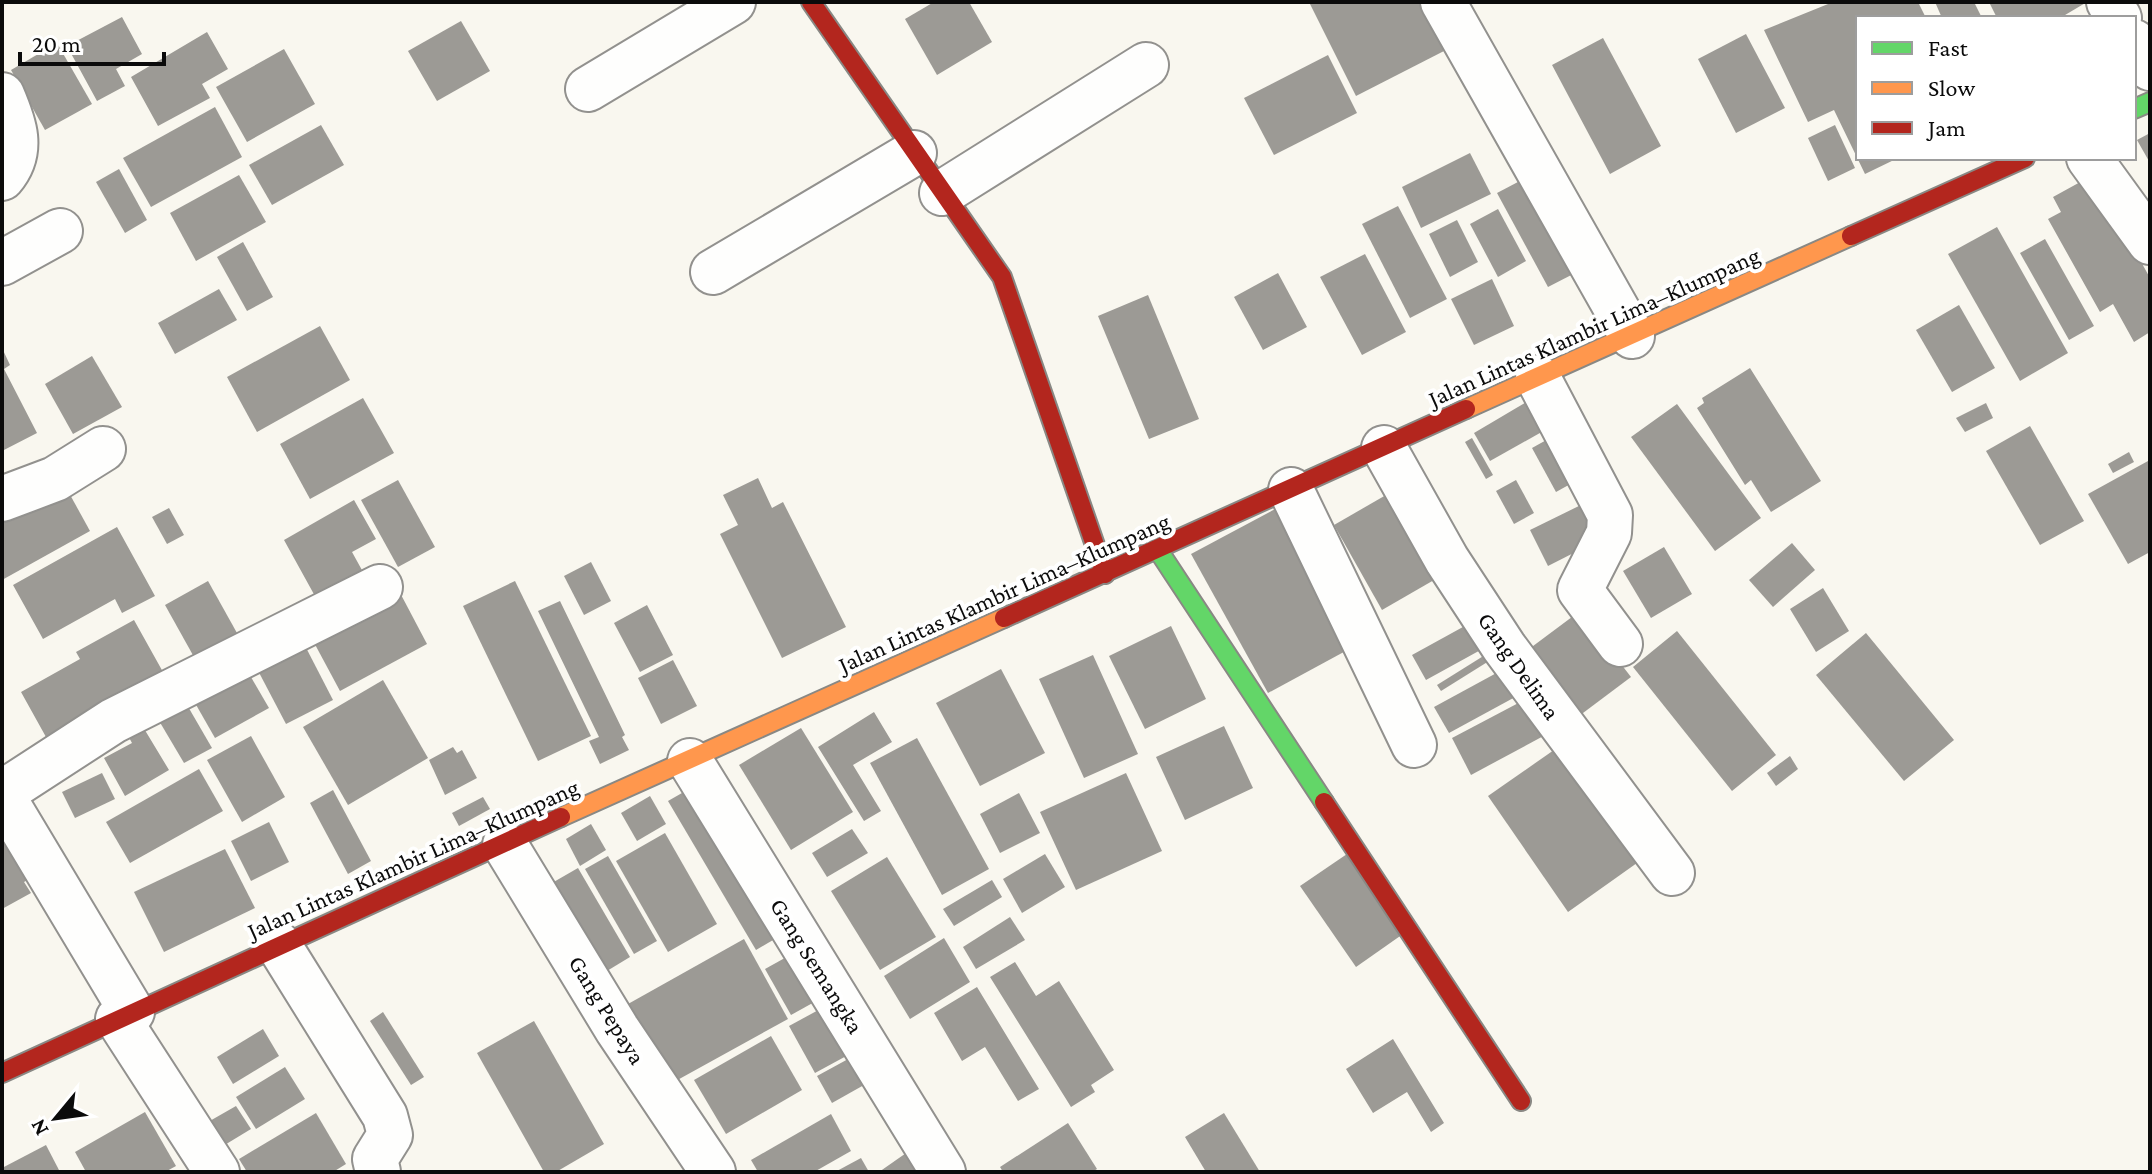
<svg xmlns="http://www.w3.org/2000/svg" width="2152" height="1174" viewBox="0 0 2152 1174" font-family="'Crimson Pro',serif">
  <rect width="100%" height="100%" fill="#f9f7ef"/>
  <g fill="#9c9a95">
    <polygon points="934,2 969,2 992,42 937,75 905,19"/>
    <polygon points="1309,2 1420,2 1444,51 1356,96"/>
    <polygon points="1833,2 1918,2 1926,18 1858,18 1858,158 1898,158 1865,174 1834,110 1808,122 1764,30"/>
    <polygon points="1935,2 1974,2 1982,18 1942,18"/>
    <polygon points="1989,2 2087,2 2060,18 1997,18"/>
    <polygon points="122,17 142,54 116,69 125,86 97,101 67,46"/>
    <polygon points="461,21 490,71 437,101 408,51"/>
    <polygon points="207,32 228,69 202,84 210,98 158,126 131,77"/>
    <polygon points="1746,34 1785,108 1736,133 1698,59"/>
    <polygon points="1603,38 1661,146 1610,174 1552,65"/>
    <polygon points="57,43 92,104 45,130 11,70"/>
    <polygon points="284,49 315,104 247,142 216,87"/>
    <polygon points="1328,55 1357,113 1274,155 1244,98"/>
    <polygon points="215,107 242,157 151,207 123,158"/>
    <polygon points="321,125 344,165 272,205 249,165"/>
    <polygon points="1835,125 1855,168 1828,181 1808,138"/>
    <polygon points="2150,133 2150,163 2137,140"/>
    <polygon points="1470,153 1491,194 1421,228 1402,187"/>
    <polygon points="119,169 147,220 125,233 96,182"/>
    <polygon points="239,175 266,222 196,261 170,213"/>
    <polygon points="1531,175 1581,270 1548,287 1497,193"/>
    <polygon points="2093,175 2150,278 2150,332 2134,342 2113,304 2100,312 2048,219 2061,212 2053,197"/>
    <polygon points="1398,206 1447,299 1410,318 1362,224"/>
    <polygon points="1498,209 1526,261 1498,277 1470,224"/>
    <polygon points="1457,220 1478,262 1450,277 1429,234"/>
    <polygon points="1997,227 2068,353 2020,381 1948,254"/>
    <polygon points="2045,239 2094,326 2069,340 2020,253"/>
    <polygon points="243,242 273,297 247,311 217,257"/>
    <polygon points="1365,254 1406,332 1362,355 1320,277"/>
    <polygon points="1278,273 1307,327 1263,350 1234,297"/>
    <polygon points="1492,279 1514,326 1474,345 1451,299"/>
    <polygon points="219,289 237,320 175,354 158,323"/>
    <polygon points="1148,295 1199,419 1149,439 1098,316"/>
    <polygon points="1959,305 1995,368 1952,392 1916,330"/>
    <polygon points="320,326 350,380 257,432 227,377"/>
    <polygon points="2,348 10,365 4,369 37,433 2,451"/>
    <polygon points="92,356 122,407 73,434 45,384"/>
    <polygon points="1750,368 1821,481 1771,512 1751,480 1745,485 1697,408 1704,403 1702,398"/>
    <polygon points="1538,395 1554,425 1490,461 1474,433"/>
    <polygon points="363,398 394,453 310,499 280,444"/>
    <polygon points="1986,403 1993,418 1965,432 1956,418"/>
    <polygon points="1677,404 1761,518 1715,551 1631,437"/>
    <polygon points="2030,426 2084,521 2040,545 1986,451"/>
    <polygon points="1559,433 1583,477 1556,492 1532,448"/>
    <polygon points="1472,438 1493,475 1486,479 1465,442"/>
    <polygon points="2129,452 2134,462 2113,473 2108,464"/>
    <polygon points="2148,461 2150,552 2128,564 2088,494"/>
    <polygon points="758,478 772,508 783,502 846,627 782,658 720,534 738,525 723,495"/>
    <polygon points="398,480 435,547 398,567 361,500"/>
    <polygon points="1516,480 1534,513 1514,524 1496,491"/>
    <polygon points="63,482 90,531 2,580 2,516"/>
    <polygon points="1386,495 1434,580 1382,610 1334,525"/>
    <polygon points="354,500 376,539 352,552 368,581 321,607 284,540"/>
    <polygon points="1587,502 1605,537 1548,566 1530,530"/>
    <polygon points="169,508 184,535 167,544 152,517"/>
    <polygon points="1277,508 1353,647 1268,693 1191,554"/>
    <polygon points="117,527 155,596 122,613 115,599 43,639 13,585"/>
    <polygon points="1792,543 1815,570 1773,607 1749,580"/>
    <polygon points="1664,547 1692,594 1651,618 1623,571"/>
    <polygon points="591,562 611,601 584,615 564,576"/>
    <polygon points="208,581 237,633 194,657 165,605"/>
    <polygon points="515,581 591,736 538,761 463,606"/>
    <polygon points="1823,588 1849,631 1816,652 1790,609"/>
    <polygon points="398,589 427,644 340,691 311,637"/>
    <polygon points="560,601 625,735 622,737 629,750 600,764 589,741 599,737 538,611"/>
    <polygon points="647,605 673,655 640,672 614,623"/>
    <polygon points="1580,611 1631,677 1571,722 1521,655"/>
    <polygon points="134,620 163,672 46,737 21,692 80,659 76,652"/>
    <polygon points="1472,622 1486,647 1426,680 1412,655"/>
    <polygon points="1171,626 1206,699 1145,729 1109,656"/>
    <polygon points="1677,631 1776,755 1732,791 1633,667"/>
    <polygon points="1866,633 1954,740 1904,781 1816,675"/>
    <polygon points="301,638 333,700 286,724 254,663"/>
    <polygon points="1093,655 1138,754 1084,778 1039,679"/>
    <polygon points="1485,655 1489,661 1441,691 1437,685"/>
    <polygon points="673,660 697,706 661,724 638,678"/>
    <polygon points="244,665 269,708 215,738 191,696"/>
    <polygon points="1001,669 1045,753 980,786 936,703"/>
    <polygon points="1502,670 1517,696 1449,733 1434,707"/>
    <polygon points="383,680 428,758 348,805 303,727"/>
    <polygon points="1530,697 1549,733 1471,775 1452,738"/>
    <polygon points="183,698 212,748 184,763 155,714"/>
    <polygon points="874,712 892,742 853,765 881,811 864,821 818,747"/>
    <polygon points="140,722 169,770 125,796 104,758 132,743 125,730"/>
    <polygon points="1224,726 1253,788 1185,820 1156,757"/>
    <polygon points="801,728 853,812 791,850 739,765"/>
    <polygon points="251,736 285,797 242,822 207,760"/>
    <polygon points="917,738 989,869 942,895 870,763"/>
    <polygon points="1564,743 1644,858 1568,912 1488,796"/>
    <polygon points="453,747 457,753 462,750 477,778 445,795 429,760"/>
    <polygon points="1790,756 1798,769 1776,786 1767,773"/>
    <polygon points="199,769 223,811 130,863 106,822"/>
    <polygon points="102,773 115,799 75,818 62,792"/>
    <polygon points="1126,773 1162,851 1076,890 1040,812"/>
    <polygon points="696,785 785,933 756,950 668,801"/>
    <polygon points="333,790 371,861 348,874 310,803"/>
    <polygon points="1019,793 1040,833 1000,853 980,814"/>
    <polygon points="650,796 666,824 637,841 621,813"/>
    <polygon points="483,797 490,809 459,826 452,813"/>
    <polygon points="269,822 289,862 251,881 231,841"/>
    <polygon points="591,824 606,850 580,866 566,839"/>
    <polygon points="852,829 868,853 827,877 812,853"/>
    <polygon points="2,830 34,876 24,882 31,893 2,909"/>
    <polygon points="665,833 717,924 668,952 616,861"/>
    <polygon points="225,849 255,908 164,952 134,892"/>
    <polygon points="1045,854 1065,887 1022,913 1003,879"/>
    <polygon points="1347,854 1403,934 1356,967 1300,886"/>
    <polygon points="608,856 657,941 634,954 585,869"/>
    <polygon points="887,857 936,937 880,970 831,891"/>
    <polygon points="578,868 630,957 597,977 545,887"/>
    <polygon points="992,880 1002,897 954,926 943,909"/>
    <polygon points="1010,917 1025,940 976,969 963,947"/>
    <polygon points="944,938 970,982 910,1019 884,976"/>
    <polygon points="744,939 788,1019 672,1083 628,1004"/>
    <polygon points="801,949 827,995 791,1015 765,969"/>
    <polygon points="1015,962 1036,996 1059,981 1114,1070 1091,1085 1095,1092 1071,1107 990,977"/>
    <polygon points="977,987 1039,1089 1018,1101 985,1047 962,1061 934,1013"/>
    <polygon points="835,1001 861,1048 815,1073 789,1026"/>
    <polygon points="383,1012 424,1077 411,1085 370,1021"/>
    <polygon points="534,1021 604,1144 556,1172 544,1172 477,1053"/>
    <polygon points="263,1029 279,1056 233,1084 217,1057"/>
    <polygon points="771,1036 802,1090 726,1134 694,1080"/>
    <polygon points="1393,1039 1444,1123 1431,1132 1407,1092 1373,1113 1346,1069"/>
    <polygon points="850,1058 864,1085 832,1103 817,1076"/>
    <polygon points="285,1067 305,1099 256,1129 236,1097"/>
    <polygon points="236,1106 251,1129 223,1146 208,1122"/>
    <polygon points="145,1112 176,1166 165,1172 86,1172 75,1152"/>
    <polygon points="316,1113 346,1164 333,1172 247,1172 239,1159"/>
    <polygon points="1224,1113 1260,1172 1206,1172 1185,1137"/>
    <polygon points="831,1114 851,1151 814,1172 758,1172 751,1160"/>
    <polygon points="1068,1123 1097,1169 1092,1172 1003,1172 1000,1167"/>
    <polygon points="919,1144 938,1172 879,1172"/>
    <polygon points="46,1145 60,1172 2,1172 2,1168"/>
    <polygon points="861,1158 869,1172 835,1172"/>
  </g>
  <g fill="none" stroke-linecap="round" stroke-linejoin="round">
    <defs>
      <g id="street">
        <polyline points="1443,2 1632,336"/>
        <polyline points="2109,2 2119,18"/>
        <polyline points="2134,42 2150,68"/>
        <polyline points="588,89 733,2"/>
        <path d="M2 95C14 123 25 151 2 178"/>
        <polyline points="2089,158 2150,242"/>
        <polyline points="942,193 1146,65"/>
        <polyline points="2,263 60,231"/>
        <polyline points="713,272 914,153"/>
        <polyline points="1538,378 1610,515 1609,533 1580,590 1620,644"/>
        <polyline points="1384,448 1447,560 1504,647 1672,873"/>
        <polyline points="1291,490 1414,745"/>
        <polyline points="2,499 55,479 103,449"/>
        <polyline points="690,761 943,1172"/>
        <polyline points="2,793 113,721 380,587"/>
        <polyline points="2,795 132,1012"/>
        <polyline points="505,845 617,1029 713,1172"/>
        <polyline points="278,944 385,1116 390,1135 375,1159 378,1172"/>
        <polyline points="118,1019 217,1172"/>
      </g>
      <g id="fast">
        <polyline points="2134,109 2150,102"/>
        <polyline points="1158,550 1324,802"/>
      </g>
      <g id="slow">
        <polyline points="1466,409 1851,236"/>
        <polyline points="561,817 1004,618"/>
      </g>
      <g id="jam">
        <polyline points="811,2 1002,277 1105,574"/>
        <polyline points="1851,236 2025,158"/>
        <polyline points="1004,618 1466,409"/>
        <polyline points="1324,802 1521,1101"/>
        <polyline points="2,1073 561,817"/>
      </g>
    </defs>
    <use href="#street" stroke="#92918e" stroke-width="48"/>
    <use href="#fast" stroke="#898884" stroke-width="22"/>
    <use href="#slow" stroke="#898884" stroke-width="22"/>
    <use href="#jam" stroke="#898884" stroke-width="22"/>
    <use href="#street" stroke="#fefefd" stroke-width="44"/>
    <use href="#fast" stroke="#63d668" stroke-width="18"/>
    <use href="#slow" stroke="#ff974d" stroke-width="18"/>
    <use href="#jam" stroke="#b3261e" stroke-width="18"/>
  </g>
  <g text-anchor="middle" stroke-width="8" stroke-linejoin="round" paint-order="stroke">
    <g font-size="24" fill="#0b0b0b" stroke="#fff">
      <text transform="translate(1594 327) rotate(-24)" y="8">Jalan Lintas Klambir Lima–Klumpang</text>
      <text transform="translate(1004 593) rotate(-24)" y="8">Jalan Lintas Klambir Lima–Klumpang</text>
      <text transform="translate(1519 666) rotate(55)" y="8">Gang Delima</text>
      <text transform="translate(413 859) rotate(-24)" y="8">Jalan Lintas Klambir Lima–Klumpang</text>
      <text transform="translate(817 966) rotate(58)" y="8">Gang Semangka</text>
      <text transform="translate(607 1010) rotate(58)" y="8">Gang Pepaya</text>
    </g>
  </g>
  <rect width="2152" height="1174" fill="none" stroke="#0b0b0b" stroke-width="8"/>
  <rect x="1856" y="16" width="280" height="144" fill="#ffffff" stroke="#9d9d9d" stroke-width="2"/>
  <rect x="1872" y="42" width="40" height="12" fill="#63d668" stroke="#9d9d9d" stroke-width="2"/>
  <text x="1928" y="56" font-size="24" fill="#0b0b0b">Fast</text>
  <rect x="1872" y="82" width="40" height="12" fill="#ff974d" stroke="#9d9d9d" stroke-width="2"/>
  <text x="1928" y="96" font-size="24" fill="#0b0b0b">Slow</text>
  <rect x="1872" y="122" width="40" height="12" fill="#b3261e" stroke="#9d9d9d" stroke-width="2"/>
  <text x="1928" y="136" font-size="24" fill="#0b0b0b">Jam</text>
  <g transform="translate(56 1118) rotate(241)" stroke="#ffffff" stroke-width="6" paint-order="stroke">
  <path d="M0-6L14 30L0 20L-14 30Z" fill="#0b0b0b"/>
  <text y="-12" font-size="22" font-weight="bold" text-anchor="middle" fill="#0b0b0b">N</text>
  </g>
  <path d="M20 52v12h144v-12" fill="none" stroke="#0b0b0b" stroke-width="4"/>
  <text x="32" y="52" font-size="24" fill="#0b0b0b" stroke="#ffffff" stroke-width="6" paint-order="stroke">20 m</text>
</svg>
